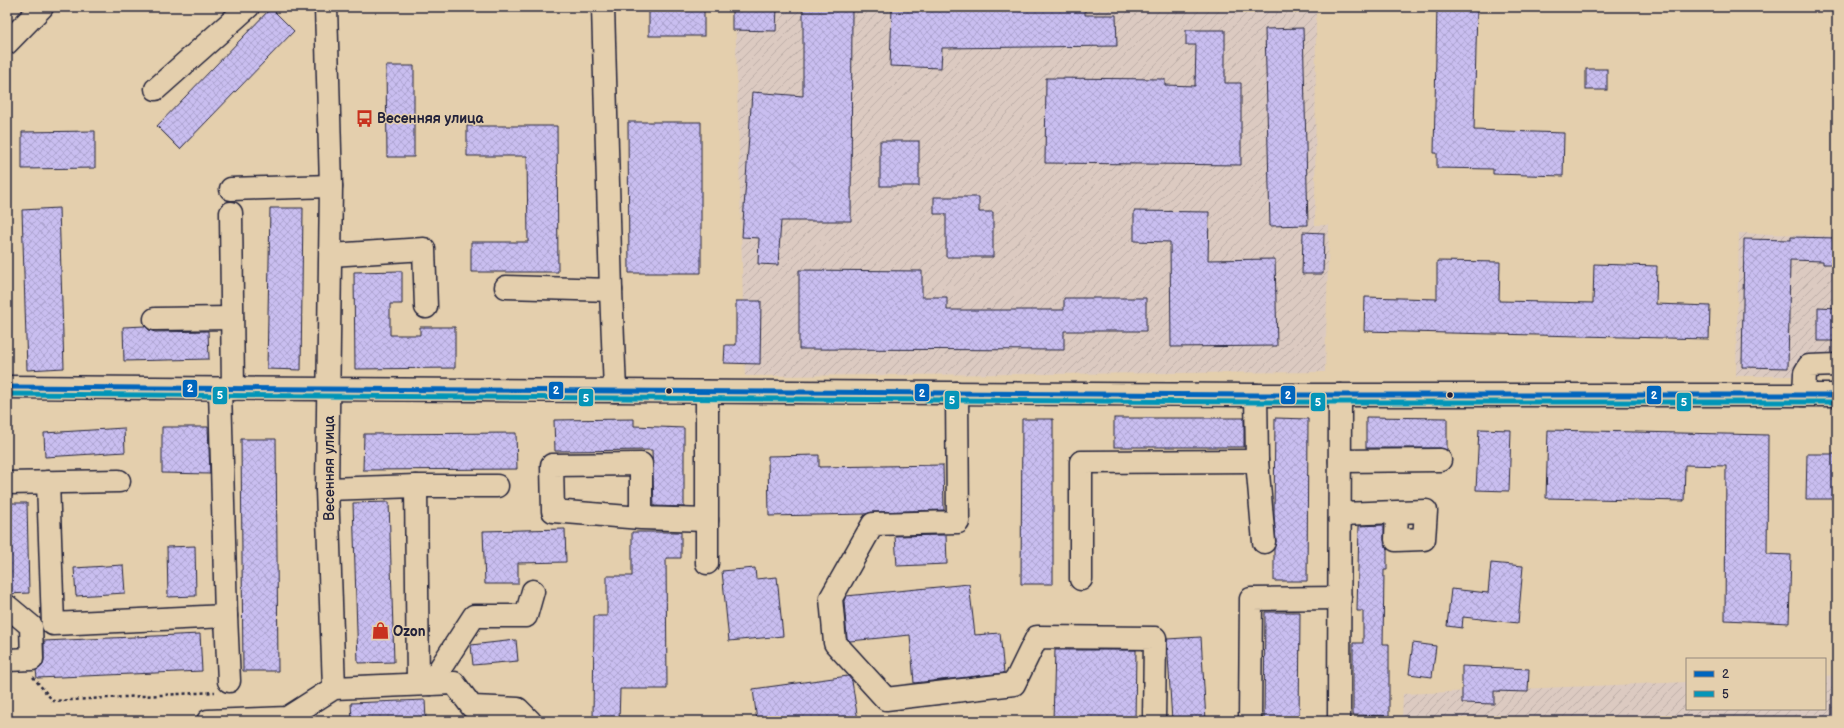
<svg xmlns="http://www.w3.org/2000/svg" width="1844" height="728" viewBox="0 0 1844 728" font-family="'Balsamiq Sans',sans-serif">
  <defs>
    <pattern id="industrial-furrows" width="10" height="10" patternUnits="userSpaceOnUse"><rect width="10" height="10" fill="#dccac1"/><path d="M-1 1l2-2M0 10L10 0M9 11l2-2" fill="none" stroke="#bcada7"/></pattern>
    <pattern id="building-cross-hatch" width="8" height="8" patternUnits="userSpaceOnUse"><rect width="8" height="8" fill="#c9bef0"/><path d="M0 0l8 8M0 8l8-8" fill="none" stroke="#aca3cf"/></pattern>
  </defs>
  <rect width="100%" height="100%" fill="#e4cfad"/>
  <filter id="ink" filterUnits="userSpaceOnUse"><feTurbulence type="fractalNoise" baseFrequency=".025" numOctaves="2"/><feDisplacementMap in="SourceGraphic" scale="8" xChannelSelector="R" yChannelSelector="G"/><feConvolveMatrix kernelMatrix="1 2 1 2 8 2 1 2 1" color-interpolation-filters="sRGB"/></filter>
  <g filter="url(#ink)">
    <g fill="url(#industrial-furrows)">
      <polygon points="735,7 1316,7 1315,225 1329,225 1325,372 745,376"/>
      <polygon points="1739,233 1837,236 1837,376 1736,376"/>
      <polygon points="1837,675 1837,721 1402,721 1403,694 1687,682 1687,709 1825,709 1825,676"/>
    </g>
    <g fill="url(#building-cross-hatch)" stroke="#22223b">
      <rect x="649" y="7" width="55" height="29"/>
      <polygon points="732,7 777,7 776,31 732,30"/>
      <polygon points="803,7 852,7 851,221 781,221 778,265 758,264 759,238 742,237 752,92 803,96"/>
      <polygon points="962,7 1085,7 1085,15 1116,15 1117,46 942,48 941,68 890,66 892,9 962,11"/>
      <polygon points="1437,7 1477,7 1474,130 1564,133 1563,176 1493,174 1493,169 1437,168 1437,153 1434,153"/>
      <polygon points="271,8 294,31 180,149 157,126"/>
      <polygon points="1303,28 1308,225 1270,226 1265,29"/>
      <polygon points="1186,30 1225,30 1225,83 1241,83 1241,165 1045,163 1046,78 1165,79 1165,85 1195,86 1196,45 1186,45"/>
      <polygon points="386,66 414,66 414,157 387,157"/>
      <rect x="1586" y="69" width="21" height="21"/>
      <polygon points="628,122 701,122 701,273 629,273"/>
      <polygon points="467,126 557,126 558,272 471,272 471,242 528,242 527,156 467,156"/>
      <polygon points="95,131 95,168 22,169 22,132"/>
      <rect x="880" y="141" width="39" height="45"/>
      <polygon points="934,197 979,197 979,212 993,212 993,257 946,257 946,214 934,214"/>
      <polygon points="59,208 64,368 27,370 22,210"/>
      <polygon points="270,208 303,208 301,370 267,369"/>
      <polygon points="1134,211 1209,212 1208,260 1275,259 1277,346 1171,347 1170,242 1134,241"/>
      <polygon points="1303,232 1324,233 1323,274 1302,274"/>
      <polygon points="1791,237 1837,238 1837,264 1823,264 1823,261 1790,260 1788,368 1742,367 1744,239 1791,240"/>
      <polygon points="1437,261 1500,262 1499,301 1593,303 1594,264 1657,266 1656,304 1710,306 1709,339 1364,331 1365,297 1437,299"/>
      <polygon points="799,270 922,271 922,297 947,297 947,310 1064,310 1064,298 1146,298 1146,331 1064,331 1064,350 799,349"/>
      <polygon points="402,271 402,304 390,304 390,335 420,335 420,327 455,327 455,368 355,369 354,272"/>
      <polygon points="736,301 761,301 760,364 724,363 725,345 736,345"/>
      <polygon points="1818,307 1837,308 1837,341 1818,341"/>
      <polygon points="145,326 149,330 155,332 208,331 209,359 124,361 123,327"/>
      <polygon points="1366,417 1447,418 1447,450 1440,448 1366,448"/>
      <rect x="1114" y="418" width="130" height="29"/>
      <polygon points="1275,418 1308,419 1307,581 1274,581 1274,549 1276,541 1274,516"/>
      <polygon points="634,419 634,426 684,428 684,507 654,506 652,450 555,451 554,420"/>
      <polygon points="1022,419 1053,419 1053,584 1021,584"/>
      <polygon points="162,427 208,427 210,474 162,473"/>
      <polygon points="124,428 125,452 45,457 44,433"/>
      <polygon points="1479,429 1511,430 1509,491 1476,490"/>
      <polygon points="1548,430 1768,435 1767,554 1791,555 1789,623 1725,620 1726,466 1685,465 1684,501 1546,498"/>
      <polygon points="516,433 517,469 363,470 364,434"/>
      <polygon points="241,439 276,439 278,671 243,671"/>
      <polygon points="1807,454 1837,454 1837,499 1806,499"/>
      <polygon points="819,455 819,467 943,465 944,510 873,512 865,514 769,516 768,456"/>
      <polygon points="389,502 394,662 358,663 353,503"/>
      <polygon points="7,503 27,503 29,593 7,594"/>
      <polygon points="1384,525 1384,540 1387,548 1387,570 1384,570 1383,644 1389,644 1389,716 1353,715 1353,643 1363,643 1363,611 1357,611 1359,526"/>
      <polygon points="565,529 566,562 518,563 518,584 485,584 483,531"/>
      <polygon points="632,532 681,532 681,558 666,558 667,689 620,689 619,721 593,721 594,616 607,616 607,576 632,576"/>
      <polygon points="946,535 947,564 897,566 895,536"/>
      <polygon points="195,546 196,596 168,597 167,547"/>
      <polygon points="1491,563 1523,566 1518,623 1463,617 1462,628 1447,626 1451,589 1488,593"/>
      <polygon points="123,565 125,593 76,596 74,568"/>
      <polygon points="755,568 756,579 777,577 783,636 729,641 722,571"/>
      <polygon points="969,584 975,635 1000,633 1004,673 914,683 910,635 850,641 847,638 844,601 846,596"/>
      <polygon points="1265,612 1300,612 1299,721 1264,721"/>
      <polygon points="200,634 202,671 37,678 36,670 43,665 44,659 44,641"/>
      <polygon points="1201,637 1206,721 1172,721 1167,639"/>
      <polygon points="516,640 518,661 473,665 471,645"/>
      <polygon points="1413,643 1436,646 1432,677 1409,674"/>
      <polygon points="1055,650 1136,650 1135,721 1053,721"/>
      <polygon points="1462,666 1529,669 1528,692 1494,691 1494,704 1462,703"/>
      <polygon points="848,676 852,681 858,721 757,721 753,689"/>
      <polygon points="425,700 426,721 352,721 351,703"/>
    </g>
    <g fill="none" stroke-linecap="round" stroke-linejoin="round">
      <defs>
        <g id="minor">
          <polyline points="326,7 331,186 327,489 334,688"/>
          <polyline points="603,7 611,290"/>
          <polyline points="7,43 42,7"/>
          <polyline points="156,89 248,7"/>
          <polyline points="231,189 331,186"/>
          <polyline points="231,213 233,389"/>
          <polyline points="331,255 424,249 426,307"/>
          <polyline points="506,287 611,290 615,391"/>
          <polyline points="155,319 232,318"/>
          <polyline points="7,387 1256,395 1837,395"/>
          <polyline points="220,389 226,616 229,681"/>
          <polyline points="957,393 958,522 873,524 831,598 835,643 886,699 1014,684 1037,637 1155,638 1154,721"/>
          <polyline points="1256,395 1257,461 1264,542"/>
          <polyline points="1804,395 1805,373 1809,366 1837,365"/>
          <polyline points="1340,461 1440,460"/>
          <polyline points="48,482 53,624 226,616"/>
          <polyline points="7,483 119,481"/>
          <polyline points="416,486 418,684"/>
          <polyline points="327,489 416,486 497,486"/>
          <polyline points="1341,514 1397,512 1396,540 1424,539 1426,511 1397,512"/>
          <polyline points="641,518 553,511 552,465 641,464 641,518 707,520"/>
          <polyline points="707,563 707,392"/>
          <polyline points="1081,579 1081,462 1257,461"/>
          <polyline points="7,606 31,626 32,659 7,660"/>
          <polyline points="430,684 474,616 526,616 533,591"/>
          <polyline points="208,721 287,718 334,688 454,683 472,707 518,709 530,721"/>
          <polyline points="1250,721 1251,599 1340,598"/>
          <polyline points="1339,721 1340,395"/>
        </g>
      </defs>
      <use href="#minor" stroke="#22223b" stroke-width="25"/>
      <polyline stroke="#22223b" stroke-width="2.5" stroke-dasharray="3 3" stroke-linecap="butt" points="33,677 53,701 215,692"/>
      <use href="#minor" stroke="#e4cfad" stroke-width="22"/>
      <defs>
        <polyline id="bus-1" points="7,387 1256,395 1837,395"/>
        <polyline id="bus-2" points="7,394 1256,402 1837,402"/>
      </defs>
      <use href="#bus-1" stroke="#e4cfad" stroke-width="8"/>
      <use href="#bus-2" stroke="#e4cfad" stroke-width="8"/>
      <use href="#bus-1" stroke="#0065bd" stroke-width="5"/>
      <use href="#bus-2" stroke="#0595b8" stroke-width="5"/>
    </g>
  </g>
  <defs>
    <symbol id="bus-bare" viewBox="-9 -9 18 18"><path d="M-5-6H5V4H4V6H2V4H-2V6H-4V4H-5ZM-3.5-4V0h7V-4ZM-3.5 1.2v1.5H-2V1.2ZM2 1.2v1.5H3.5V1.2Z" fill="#c8321e" stroke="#e4cfad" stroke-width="2.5" paint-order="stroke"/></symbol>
    <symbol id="shop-bare" viewBox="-9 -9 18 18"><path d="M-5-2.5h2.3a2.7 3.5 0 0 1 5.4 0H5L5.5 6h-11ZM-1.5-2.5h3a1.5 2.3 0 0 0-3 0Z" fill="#c8321e" stroke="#e4cfad" stroke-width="2.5" paint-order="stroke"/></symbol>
  </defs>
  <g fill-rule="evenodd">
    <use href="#bus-bare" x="352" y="106" width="25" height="25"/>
    <use href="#shop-bare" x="368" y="618" width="25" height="25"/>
  </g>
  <g fill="#22223b" stroke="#e4cfad" stroke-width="1.5">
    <circle cx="669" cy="391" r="3.5"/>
    <circle cx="1450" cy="395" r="3.5"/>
  </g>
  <g text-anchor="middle" stroke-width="3" stroke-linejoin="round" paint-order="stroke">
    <g font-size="14" font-weight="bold" fill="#22223b" stroke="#e4cfad" text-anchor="start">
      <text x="377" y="123">Весенняя улица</text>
      <text x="393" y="636">Ozon</text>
    </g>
    <g font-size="14" fill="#22223b" stroke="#e4cfad">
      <text transform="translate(329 468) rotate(-90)" y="5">Весенняя улица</text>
    </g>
  </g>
  <g stroke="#e4cfad" stroke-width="1.5">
    <rect x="182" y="379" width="16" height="19" rx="4" fill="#0065bd"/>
    <rect x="548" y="381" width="16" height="19" rx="4" fill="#0065bd"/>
    <rect x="914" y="383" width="16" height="19" rx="4" fill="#0065bd"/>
    <rect x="1280" y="385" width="16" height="20" rx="4" fill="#0065bd"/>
    <rect x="1646" y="385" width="16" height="20" rx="4" fill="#0065bd"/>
    <rect x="212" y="386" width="16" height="19" rx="4" fill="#0595b8"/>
    <rect x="578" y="388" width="16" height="19" rx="4" fill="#0595b8"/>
    <rect x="944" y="390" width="16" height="20" rx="4" fill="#0595b8"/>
    <rect x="1310" y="392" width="16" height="20" rx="4" fill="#0595b8"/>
    <rect x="1676" y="392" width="16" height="20" rx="4" fill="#0595b8"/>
  </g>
  <g font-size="11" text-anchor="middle" font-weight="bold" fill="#fff">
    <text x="190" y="392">2</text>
    <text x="556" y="394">2</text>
    <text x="922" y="397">2</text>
    <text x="1288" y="399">2</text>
    <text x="1654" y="399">2</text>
    <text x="220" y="399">5</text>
    <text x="586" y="402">5</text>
    <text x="952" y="404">5</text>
    <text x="1318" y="406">5</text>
    <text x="1684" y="406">5</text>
  </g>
  <rect width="1844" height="728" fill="none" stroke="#e4cfad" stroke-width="24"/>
  <rect x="12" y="12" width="1820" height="704" fill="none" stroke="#22223b" stroke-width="1.5" filter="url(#ink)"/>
  <rect x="1686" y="658" width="140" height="52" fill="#e4cfad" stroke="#968a7f"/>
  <rect x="1694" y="671" width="20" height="6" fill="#0065bd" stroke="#968a7f"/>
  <text x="1722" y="678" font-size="12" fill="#22223b">2</text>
  <rect x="1694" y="691" width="20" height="6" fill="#0595b8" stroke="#968a7f"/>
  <text x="1722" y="698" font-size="12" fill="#22223b">5</text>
</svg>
